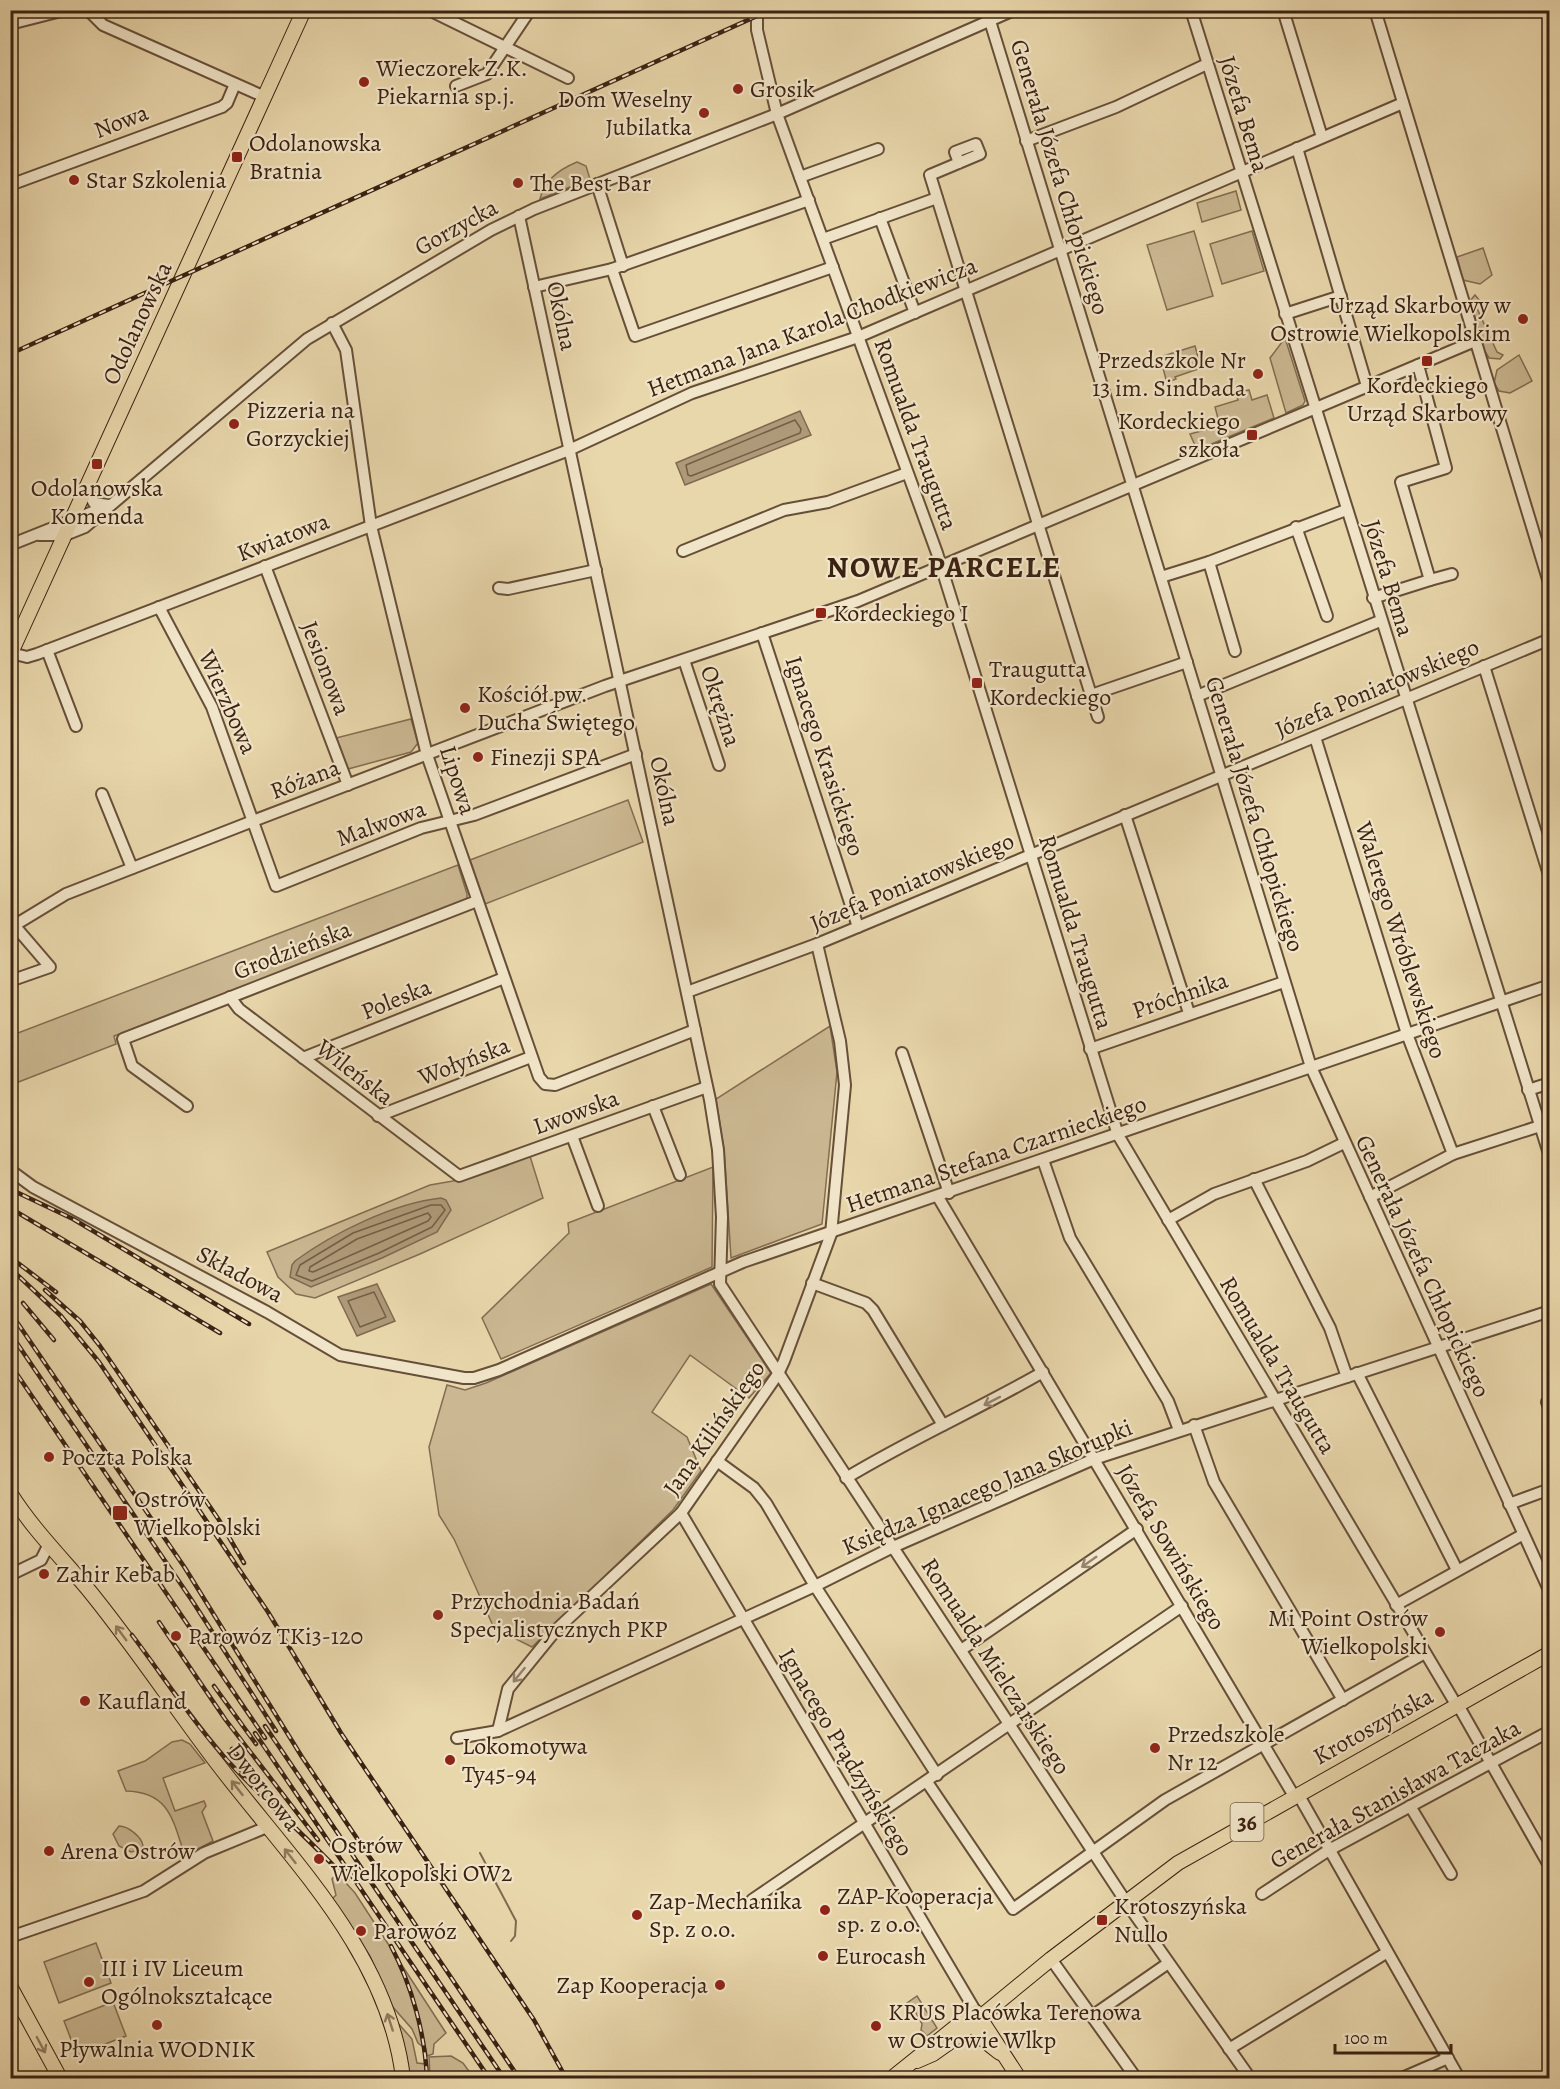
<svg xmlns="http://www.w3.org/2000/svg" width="1560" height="2089" viewBox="0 0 1560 2089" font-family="Alegreya,serif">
  <rect width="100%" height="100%" fill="#e9d7ac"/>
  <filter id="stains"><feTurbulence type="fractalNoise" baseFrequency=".00333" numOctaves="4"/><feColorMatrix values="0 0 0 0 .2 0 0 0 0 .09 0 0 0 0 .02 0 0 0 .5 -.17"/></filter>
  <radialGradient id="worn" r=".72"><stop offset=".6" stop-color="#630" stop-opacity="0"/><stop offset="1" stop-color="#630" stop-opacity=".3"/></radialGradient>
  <g fill="#cbb892" stroke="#836d52" stroke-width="1.5">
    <path d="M577 162 586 166 590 179 540 199C544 180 560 169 577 162Z"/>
    <polygon points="1236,191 1241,210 1202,222 1197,203"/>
    <polygon points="1194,231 1213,296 1167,310 1147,245"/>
    <polygon points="1252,231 1264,271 1222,284 1210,244"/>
    <polygon points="1483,248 1492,275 1480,284 1463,280 1457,257"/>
    <polygon points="1475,295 1480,301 1475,304 1497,352 1503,355 1500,359 1489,358 1481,345 1483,344 1470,301"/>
    <polygon points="1285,338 1305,401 1303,405 1286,413 1270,358"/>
    <polygon points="1195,346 1201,368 1175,377 1176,379 1167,383 1160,357"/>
    <polygon points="1519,355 1532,381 1510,393 1499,391 1494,383 1497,370"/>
    <polygon points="1249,390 1252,400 1267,395 1274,418 1197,450 1190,434 1220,426 1215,407 1238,400 1236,393"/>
    <polygon points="411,719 418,743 411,752 348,769 336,738"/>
    <polygon points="628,800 643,842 485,904 470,860"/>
    <polygon points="458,865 467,894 467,900 114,1036 116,1044 16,1083 11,1070 10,1036"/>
    <polygon points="830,1026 837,1072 822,1224 731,1258 724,1149 716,1099"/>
    <polygon points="529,1153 543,1198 420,1254 315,1298 296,1294 278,1277 267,1252 430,1185 453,1181"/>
    <polygon points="713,1167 712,1267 501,1359 482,1318 569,1233 568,1223"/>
    <polygon points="711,1284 771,1373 749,1398 690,1355 652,1412 687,1437 701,1471 673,1510 532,1647 494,1628 454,1539 439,1515 429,1447 447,1385 465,1390 486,1383"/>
    <path d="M182 1740 190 1744 205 1763 163 1778 175 1811 204 1801 206 1806 202 1812 213 1841 185 1856C173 1821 170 1792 126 1791L118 1771 145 1761 172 1742Z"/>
    <path d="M119 1826C128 1826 142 1837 143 1846L140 1850 131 1852 119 1846 113 1834Z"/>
    <polygon points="337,1873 355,1893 446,2033 434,2044 433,2054 427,2056 426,2049 418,2043 412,2029 392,2006 370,1956 332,1899 336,1895 332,1879"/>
    <polygon points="96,1943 111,1983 59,2003 44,1962"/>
    <polygon points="917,1996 937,2028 927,2036 921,2030 922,2024 911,2004 907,2003"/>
    <polygon points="113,2002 126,2036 77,2055 64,2021"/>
    <polygon points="397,2022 412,2039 417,2063 426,2064 426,2078 410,2078"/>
    <polygon points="451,2056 463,2063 474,2078 430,2078 429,2057"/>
  </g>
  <g fill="#ae9978" stroke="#806950" stroke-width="1.5">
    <polygon points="800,411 811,435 685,485 676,463"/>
    <path d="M441 1198 446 1200 451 1210 437 1232 382 1258 311 1287 290 1277 292 1265 295 1261C333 1233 394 1203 441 1198Z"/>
    <polygon points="377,1284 395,1321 357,1336 338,1297"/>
  </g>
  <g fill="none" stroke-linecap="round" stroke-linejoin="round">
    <g stroke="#745e46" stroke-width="1.5">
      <polygon points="795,420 801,429 800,433 691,476 688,475 686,465"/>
      <polygon points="431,1205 441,1205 445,1210 432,1227 379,1253 312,1281 296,1275 300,1265 353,1233"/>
      <polygon points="428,1213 431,1217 428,1221 313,1272 309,1271 310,1267 357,1239"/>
      <polygon points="374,1292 386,1317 360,1327 348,1301"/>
    </g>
    <polyline stroke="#806950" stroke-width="2" points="480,1853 516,1921 515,1936 511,1941"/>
    <defs>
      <g id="minor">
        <polyline points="88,10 103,25 265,97"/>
        <polyline points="429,10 568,78"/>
        <polyline points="757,10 757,30 777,114 937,553 1118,1135 1457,1706"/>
        <polyline points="1191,10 1550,1157"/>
        <polyline points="1283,10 1322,137"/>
        <polyline points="1375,10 1550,586"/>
        <polyline points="990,21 1311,1067 1550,1592"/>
        <polyline points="10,24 65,10"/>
        <polyline points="456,86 487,74 530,10"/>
        <polyline points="1026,141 1116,107 1207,64"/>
        <polyline points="1297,148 1367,386"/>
        <polyline points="959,163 955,152 976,144 980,154 930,175 1091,695 1187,662"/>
        <polyline points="800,177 878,149"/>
        <polyline points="597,184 623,266"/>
        <polyline points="10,185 222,107 227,103 235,84"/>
        <polyline points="519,216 710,1100 718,1150 722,1217 720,1284 1126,1902 1250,2078"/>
        <polyline points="880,218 915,313"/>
        <polyline points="823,239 937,198"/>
        <polyline points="612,269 635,336 833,267"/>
        <polyline points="534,287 612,269 809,200"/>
        <polyline points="1285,314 1341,296"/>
        <polyline points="332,323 346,350 371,526 427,755 539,1077 545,1084 555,1085 695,1030"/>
        <polyline points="86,489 94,503 108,505"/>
        <polyline points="1296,527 1327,616"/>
        <polyline points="39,535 65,535 85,527 307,339 491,230 534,209 777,114 1014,10"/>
        <polyline points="10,545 100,509"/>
        <polyline points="683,551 784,510 828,502 907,473"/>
        <polyline points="1209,562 1235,651"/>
        <polyline points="265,566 348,785"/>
        <polyline points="1161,577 1209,562 1346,510"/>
        <polyline points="1430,580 1452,574"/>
        <polyline points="499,588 508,589 596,570"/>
        <polyline points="1373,598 1430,580 1401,482 1446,468 1418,365"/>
        <polyline points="159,607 212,707 276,886 421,828 474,815 636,754"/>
        <polyline points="762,633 858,927"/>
        <polyline points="47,650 76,726"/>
        <polyline points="11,653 27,657 37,654 569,450 692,393 858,337 1403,103"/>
        <polyline points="684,660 719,765"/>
        <polyline points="1484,666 1550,878"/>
        <polyline points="1091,695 1098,717"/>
        <polyline points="1197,696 1380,621"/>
        <polyline points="1315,737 1407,1034 1453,1154"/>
        <polyline points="102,794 132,868"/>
        <polyline points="1125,815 1189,1013"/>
        <polyline points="10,928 66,894 253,821 605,686 858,601 1475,341"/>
        <polyline points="10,981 50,967 14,925"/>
        <polyline points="687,992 817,944 1550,639"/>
        <polyline points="230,997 239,1009 459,1176 707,1087"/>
        <polyline points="1090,1049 1284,982"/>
        <polyline points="902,1053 949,1193"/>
        <polyline points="303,1058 504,978"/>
        <polyline points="1528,1090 1550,1083"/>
        <polyline points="187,1106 132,1066 123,1039 477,901"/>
        <polyline points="653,1106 680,1175"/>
        <polyline points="378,1116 531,1057"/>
        <polyline points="572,1136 598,1206"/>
        <polyline points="1043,1160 1070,1238 1168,1401 1179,1430"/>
        <polyline points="10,1170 33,1187 267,1312 340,1355 464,1378 474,1378 499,1370 743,1262 1550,985"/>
        <polyline points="1254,1179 1330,1328 1347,1377"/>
        <polyline points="938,1197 1294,1796"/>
        <polyline points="1370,1197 1453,1154 1540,1126"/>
        <polyline points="1168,1220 1214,1194 1307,1161 1344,1143"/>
        <polyline points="812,1283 866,1303 873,1310 943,1425"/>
        <polyline points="1357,1373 1457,1570"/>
        <polyline points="1547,1402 1550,1410"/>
        <polyline points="1194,1425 1214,1482 1343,1700"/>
        <polyline points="717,1461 754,1488 766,1503 815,1586 937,1775"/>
        <path d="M846 1478C910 1439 979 1409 1043 1372"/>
        <polyline points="1509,1504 1550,1489"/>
        <polyline points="681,1513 976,2012"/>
        <polyline points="10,1575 41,1560 48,1546"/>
        <polyline points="1396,1605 1522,1535"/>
        <polyline points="961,1650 1137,1529"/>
        <polyline points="1458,1705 1550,1867"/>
        <polyline points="498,1731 508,1689 556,1630 681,1513 778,1374 784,1361 831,1234 845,1085 840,1041 817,944"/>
        <polyline points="457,1738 498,1731 815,1586 893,1547 1094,1459 1550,1311"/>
        <polyline points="927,1782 1013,1909 1165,1800 1425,1653"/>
        <polyline points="1298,1794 1459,2078"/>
        <polyline points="1410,1806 1451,1874"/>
        <polyline points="1262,1894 1329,1850 1550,1731"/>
        <polyline points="752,1900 1182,1606"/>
        <polyline points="10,1937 144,1891 204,1853 267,1827"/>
        <polyline points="1051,1959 1136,2078"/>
        <polyline points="1092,2016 1167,1964"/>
        <polyline points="1229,2049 1386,1953"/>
        <polyline points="1402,2078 1448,2058"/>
      </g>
      <g id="major">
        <polyline points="10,655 304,10"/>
        <path d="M10 1493C32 1528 60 1556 87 1588 133 1644 173 1705 217 1763 290 1859 388 1952 403 2078"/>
        <polyline points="10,1986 60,2078"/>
        <polyline points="976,2012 1019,2078"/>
        <path d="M975 2017C974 2035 987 2043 1000 2053"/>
        <polyline points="917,2061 933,2054 950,2042 1051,1959 1178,1863 1550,1653"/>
        <polyline points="892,2078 963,2021"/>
      </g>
    </defs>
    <use href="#minor" stroke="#664f39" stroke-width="14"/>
    <use href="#major" stroke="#3b2213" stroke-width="16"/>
    <use href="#minor" stroke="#f1e5c9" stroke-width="10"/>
    <use href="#major" stroke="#e9d7ac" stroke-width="14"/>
    <defs>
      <g id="rail">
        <polyline points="10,354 770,10"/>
        <polyline points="10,1189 73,1219 249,1324"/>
        <polyline points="10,1208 220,1333"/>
        <polyline points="10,1257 56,1292"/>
        <polyline points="10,1268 61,1316 99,1362 268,1612 341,1733 534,2020 566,2078"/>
        <polyline points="45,1290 80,1321 100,1346 219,1520 244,1563"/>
        <polyline points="23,1303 54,1340"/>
        <polyline points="10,1312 185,1568 302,1757 519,2078"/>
        <polyline points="10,1333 193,1602 276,1731"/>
        <polyline points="10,1364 265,1738"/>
        <polyline points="159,1622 225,1719 318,1840"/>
        <path d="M132 1635C163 1676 192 1721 227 1760 265 1802 309 1838 347 1880"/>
        <polyline points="214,1686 256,1744"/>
        <polyline points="265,1726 504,2078"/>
        <polyline points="255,1733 489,2078"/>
        <polyline points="232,1749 286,1812"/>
        <path d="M391 1946C412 1986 425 2034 427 2078"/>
      </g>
    </defs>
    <use href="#rail" stroke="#3b2213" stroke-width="4.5"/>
    <use href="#rail" stroke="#f1e5c9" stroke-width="2" stroke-dasharray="7" stroke-linecap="butt"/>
  </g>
  <defs><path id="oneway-shaft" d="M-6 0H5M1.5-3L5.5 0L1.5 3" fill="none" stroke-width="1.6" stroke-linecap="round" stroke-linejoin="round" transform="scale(1.5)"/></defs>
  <g stroke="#96846e">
    <use href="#oneway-shaft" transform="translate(992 1401) rotate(153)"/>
    <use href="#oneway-shaft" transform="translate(1089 1562) rotate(145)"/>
    <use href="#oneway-shaft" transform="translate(519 1675) rotate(129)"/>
  </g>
  <g stroke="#927c60">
    <use href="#oneway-shaft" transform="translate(121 1633) rotate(-126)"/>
    <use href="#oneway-shaft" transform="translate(237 1788) rotate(-128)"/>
    <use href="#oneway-shaft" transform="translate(290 1856) rotate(-128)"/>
    <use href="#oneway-shaft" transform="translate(390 2022) rotate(-108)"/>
    <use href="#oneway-shaft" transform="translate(41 2045) rotate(62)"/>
  </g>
  <g fill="#8f2418" stroke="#f1e5c9" stroke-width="2">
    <circle cx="364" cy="82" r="6"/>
    <circle cx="738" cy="89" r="6"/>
    <circle cx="704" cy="113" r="6"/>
    <rect x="231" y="151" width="12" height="12" rx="3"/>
    <circle cx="74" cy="180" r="6"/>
    <circle cx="518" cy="183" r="6"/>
    <circle cx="1523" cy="319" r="6"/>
    <rect x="1421" y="355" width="12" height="12" rx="3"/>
    <circle cx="1258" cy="374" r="6"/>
    <circle cx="234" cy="424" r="6"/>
    <rect x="1246" y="429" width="12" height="12" rx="3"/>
    <rect x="91" y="458" width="12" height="12" rx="3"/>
    <rect x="815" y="607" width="12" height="12" rx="3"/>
    <rect x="971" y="677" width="12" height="12" rx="3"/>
    <circle cx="465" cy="708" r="6"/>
    <circle cx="478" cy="757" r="6"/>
    <circle cx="49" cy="1457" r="6"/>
    <rect x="112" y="1505" width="16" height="16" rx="3"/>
    <circle cx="44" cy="1574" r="6"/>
    <circle cx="438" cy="1615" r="6"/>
    <circle cx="1440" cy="1632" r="6"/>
    <circle cx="176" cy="1636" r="6"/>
    <circle cx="85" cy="1701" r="6"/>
    <circle cx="1155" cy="1748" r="6"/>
    <circle cx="450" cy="1760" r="6"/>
    <circle cx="49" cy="1851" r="6"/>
    <circle cx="319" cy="1859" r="6"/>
    <circle cx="825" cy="1910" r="6"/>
    <circle cx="637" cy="1915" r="6"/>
    <rect x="1096" y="1914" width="12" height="12" rx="3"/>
    <circle cx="361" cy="1931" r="6"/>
    <circle cx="823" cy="1956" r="6"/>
    <circle cx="89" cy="1982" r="6"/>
    <circle cx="720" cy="1985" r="6"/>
    <circle cx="157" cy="2025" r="6"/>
    <circle cx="876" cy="2026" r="6"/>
  </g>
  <g text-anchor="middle" stroke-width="4.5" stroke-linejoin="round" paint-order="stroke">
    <rect fill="#f1e5c9" stroke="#725c4a" stroke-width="1.5" x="1230.5" y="1803" width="33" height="38" rx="4.5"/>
    <g font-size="22" font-weight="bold" fill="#3b2213">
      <text x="1247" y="1830">36</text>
    </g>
    <g font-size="24" fill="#3b2213" stroke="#f1e5c9" text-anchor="start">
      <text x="376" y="76">Wieczorek Z.K.<tspan x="376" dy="28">Piekarnia sp.j.</tspan></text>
      <text x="750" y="97">Grosik</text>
      <text x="692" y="107" text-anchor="end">Dom Weselny<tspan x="692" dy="28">Jubilatka</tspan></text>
      <text x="249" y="151">Odolanowska<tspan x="249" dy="28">Bratnia</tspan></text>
      <text x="86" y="188">Star Szkolenia</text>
      <text x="530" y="191">The Best Bar</text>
      <text x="1511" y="313" text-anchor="end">Urząd Skarbowy w<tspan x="1511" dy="28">Ostrowie Wielkopolskim</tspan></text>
      <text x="1246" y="368" text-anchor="end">Przedszkole Nr<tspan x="1246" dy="28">13 im. Sindbada</tspan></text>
      <text x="1427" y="393" text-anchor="middle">Kordeckiego<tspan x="1427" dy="28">Urząd Skarbowy</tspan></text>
      <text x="246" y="418">Pizzeria na<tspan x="246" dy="28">Gorzyckiej</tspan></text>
      <text x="1240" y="429" text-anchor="end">Kordeckiego<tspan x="1240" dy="28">szkoła</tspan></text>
      <text x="97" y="496" text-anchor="middle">Odolanowska<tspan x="97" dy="28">Komenda</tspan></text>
      <text x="833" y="621">Kordeckiego I</text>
      <text x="989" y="677">Traugutta<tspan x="989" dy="28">Kordeckiego</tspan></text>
      <text x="477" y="702">Kościół pw.<tspan x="477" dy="28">Ducha Świętego</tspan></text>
      <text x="490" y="765">Finezji SPA</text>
      <text x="61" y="1465">Poczta Polska</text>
      <text x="134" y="1507">Ostrów<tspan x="134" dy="28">Wielkopolski</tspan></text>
      <text x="56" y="1582">Zahir Kebab</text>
      <text x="450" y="1609">Przychodnia Badań<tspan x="450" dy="28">Specjalistycznych PKP</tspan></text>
      <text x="1428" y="1626" text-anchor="end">Mi Point Ostrów<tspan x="1428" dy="28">Wielkopolski</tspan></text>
      <text x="188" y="1644">Parowóz TKi3-120</text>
      <text x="97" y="1709">Kaufland</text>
      <text x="1167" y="1742">Przedszkole<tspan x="1167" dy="28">Nr 12</tspan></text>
      <text x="462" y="1754">Lokomotywa<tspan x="462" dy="28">Ty45-94</tspan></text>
      <text x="331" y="1853">Ostrów<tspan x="331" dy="28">Wielkopolski OW2</tspan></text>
      <text x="61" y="1859">Arena Ostrów</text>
      <text x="837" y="1904">ZAP-Kooperacja<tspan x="837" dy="28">sp. z o.o.</tspan></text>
      <text x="649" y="1909">Zap-Mechanika<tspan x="649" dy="28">Sp. z o.o.</tspan></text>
      <text x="1114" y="1914">Krotoszyńska<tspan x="1114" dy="28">Nullo</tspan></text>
      <text x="373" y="1939">Parowóz</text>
      <text x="835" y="1964">Eurocash</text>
      <text x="101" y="1976">III i IV Liceum<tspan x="101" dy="28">Ogólnokształcące</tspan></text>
      <text x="708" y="1993" text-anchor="end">Zap Kooperacja</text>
      <text x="888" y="2020">KRUS Placówka Terenowa<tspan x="888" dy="28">w Ostrowie Wlkp</tspan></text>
      <text x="157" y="2057" text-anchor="middle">Pływalnia WODNIK</text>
    </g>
    <g font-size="24" fill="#3b2213" stroke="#f1e5c9">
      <text transform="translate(1244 114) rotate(73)" y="8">Józefa Bema</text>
      <text transform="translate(121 121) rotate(-21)" y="8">Nowa</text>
      <text transform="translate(1060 177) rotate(73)" y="8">Generała Józefa Chłopickiego</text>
      <text transform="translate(456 227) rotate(-29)" y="8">Gorzycka</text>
      <text transform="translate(562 316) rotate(78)" y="8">Okólna</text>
      <text transform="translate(137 323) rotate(-65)" y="8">Odolanowska</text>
      <text transform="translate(812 327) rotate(-21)" y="8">Hetmana Jana Karola Chodkiewicza</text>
      <text transform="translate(916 434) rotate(70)" y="8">Romualda Traugutta</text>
      <text transform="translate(283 537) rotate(-21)" y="8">Kwiatowa</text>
      <text transform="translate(1389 578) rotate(73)" y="8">Józefa Bema</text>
      <text transform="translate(326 668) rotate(69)" y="8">Jesionowa</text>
      <text transform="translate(1377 688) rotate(-23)" y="8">Józefa Poniatowskiego</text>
      <text transform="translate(228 702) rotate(66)" y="8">Wierzbowa</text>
      <text transform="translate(721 706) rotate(72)" y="8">Okrężna</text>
      <text transform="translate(825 756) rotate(72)" y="8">Ignacego Krasickiego</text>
      <text transform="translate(305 779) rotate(-21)" y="8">Różana</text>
      <text transform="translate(458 780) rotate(72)" y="8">Lipowa</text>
      <text transform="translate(665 791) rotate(78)" y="8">Okólna</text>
      <text transform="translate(1255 814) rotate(73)" y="8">Generała Józefa Chłopickiego</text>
      <text transform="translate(381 823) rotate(-20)" y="8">Malwowa</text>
      <text transform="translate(912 882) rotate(-23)" y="8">Józefa Poniatowskiego</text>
      <text transform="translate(1076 932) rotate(73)" y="8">Romualda Traugutta</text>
      <text transform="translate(1401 940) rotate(72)" y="8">Walerego Wróblewskiego</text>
      <text transform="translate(292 950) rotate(-21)" y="8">Grodzieńska</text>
      <text transform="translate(1180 995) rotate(-19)" y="8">Próchnika</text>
      <text transform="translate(396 999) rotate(-22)" y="8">Poleska</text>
      <text transform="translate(464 1061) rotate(-21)" y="8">Wołyńska</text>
      <text transform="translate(355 1072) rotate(38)" y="8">Wileńska</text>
      <text transform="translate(576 1112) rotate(-20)" y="8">Lwowska</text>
      <text transform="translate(996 1154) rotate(-19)" y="8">Hetmana Stefana Czarnieckiego</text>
      <text transform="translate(1423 1266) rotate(65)" y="8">Generała Józefa Chłopickiego</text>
      <text transform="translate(240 1274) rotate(28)" y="8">Składowa</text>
      <text transform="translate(1278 1365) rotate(59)" y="8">Romualda Traugutta</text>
      <text transform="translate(714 1428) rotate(-55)" y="8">Jana Kilińskiego</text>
      <text transform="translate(987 1487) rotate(-23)" y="8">Księdza Ignacego Jana Skorupki</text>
      <text transform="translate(1171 1547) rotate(59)" y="8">Józefa Sowińskiego</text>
      <text transform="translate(996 1666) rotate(57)" y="8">Romualda Mielczarskiego</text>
      <text transform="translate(1373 1726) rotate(-29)" y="8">Krotoszyńska</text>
      <text transform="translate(846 1752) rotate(59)" y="8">Ignacego Prądzyńskiego</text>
      <text transform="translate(264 1787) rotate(52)" y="8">Dworcowa</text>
      <text transform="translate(1395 1794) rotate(-29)" y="8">Generała Stanisława Taczaka</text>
    </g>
    <g font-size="30" font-weight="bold" letter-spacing="1.5" fill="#3b2213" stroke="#f1e5c9">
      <text x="944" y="577">NOWE PARCELE</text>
    </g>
  </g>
  <rect width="1560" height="2089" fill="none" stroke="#e9d7ac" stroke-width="36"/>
  <rect x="12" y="12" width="1536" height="2065" fill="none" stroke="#3b2213" stroke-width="3"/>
  <rect x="18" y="18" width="1524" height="2053" fill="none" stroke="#3b2213" stroke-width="1.5"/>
  <path d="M1335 2044v9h116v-9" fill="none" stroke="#3b2213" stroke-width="3"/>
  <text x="1344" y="2044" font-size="18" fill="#3b2213" stroke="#f1e5c9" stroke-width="4.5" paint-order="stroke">100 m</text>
  <rect width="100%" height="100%" filter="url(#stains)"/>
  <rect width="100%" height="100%" fill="url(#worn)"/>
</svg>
